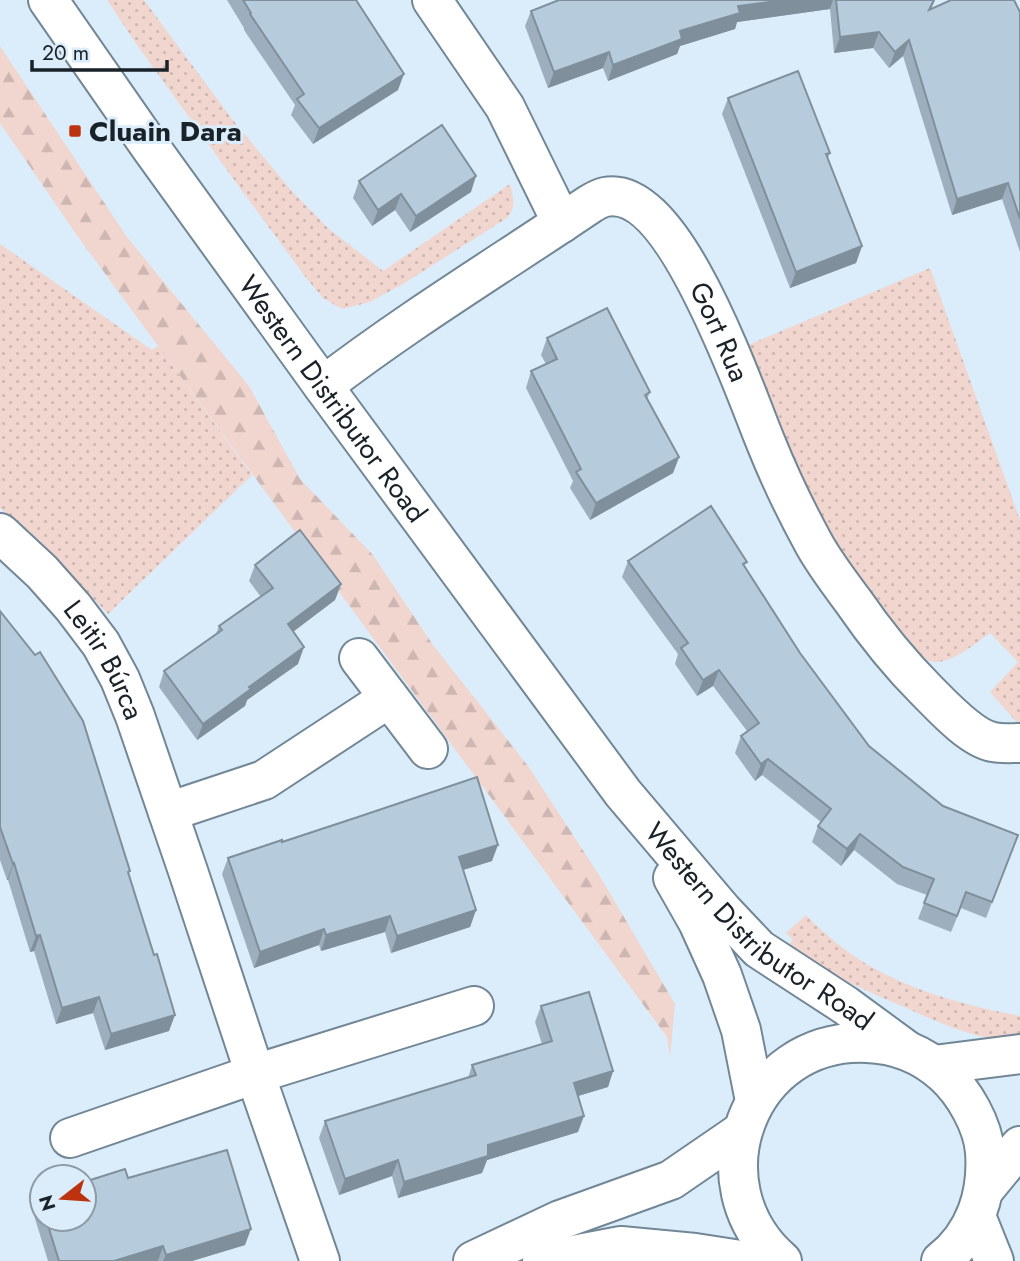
<svg xmlns="http://www.w3.org/2000/svg" width="1020" height="1261" viewBox="0 0 1020 1261" font-family="Jost,sans-serif">
  <defs>
    <pattern id="grass-dots" width="8" height="8" patternUnits="userSpaceOnUse" patternTransform="scale(1.75)"><rect width="8" height="8" fill="#f1d6cf"/><path d="M2 2h.1M6 6h.1" fill="none" stroke="#ceb7b2" stroke-width="1.8" stroke-linecap="round"/></pattern>
    <pattern id="forest-firs" width="22" height="20" patternUnits="userSpaceOnUse" patternTransform="scale(1.75)"><rect width="22" height="20" fill="#f1d6cf"/><path d="M5 1l3.5 6h-7zM16 11l3.5 6h-7z" fill="#ceb7b2"/></pattern>
  </defs>
  <rect width="100%" height="100%" fill="#dbedfb"/>
  <g fill="url(#grass-dots)">
    <path d="M107 0H144L232 119 291 190 329 229 383 271 510 184C513 197 517 207 507 218L403 284 370 302 343 309 333 304 323 298 307 279 237 184 135 42Z"/>
    <polygon points="0,244 152,350 158,346 252,475 108,614 46,549 0,508"/>
    <path d="M930 268 1020 520V725H1019L990 692 1018 662 990 633C976 643 953 663 934 662 918 661 900 630 890 618 867 586 843 555 824 521 794 465 771 404 746 346Z"/>
    <path d="M806 915C815 924 824 933 834 941 887 985 954 1003 1020 1016V1041C981 1041 946 1026 911 1010 867 992 825 971 783 949L793 940 786 933Z"/>
  </g>
  <polygon fill="url(#forest-firs)" points="0,46 127,237 249,386 300,479 373,555 433,645 528,766 601,878 675,1004 670,1058 667,1037 158,346 76,234 0,123"/>
  <g fill="none" stroke-linecap="round" stroke-linejoin="round">
    <defs>
      <g id="minor">
        <path id="s1" d="M48 0 151 148 323 386 623 793 723 911 759 949 845 1005 905 1049"/>
        <polyline points="432,0 505,107 562,223"/>
        <path id="s2" d="M323 386C409 320 501 264 590 204 595 201 600 198 605 197 675 182 745 393 766 443 780 478 796 511 814 544 825 564 839 582 853 601 875 633 899 663 927 691 943 707 971 738 993 742 1002 744 1011 743 1020 743"/>
        <path id="s3" d="M0 533 42 572 73 607 101 644 120 679 135 716 188 871 255 1074 320 1261"/>
        <polyline points="359,658 428,749"/>
        <polyline points="168,812 264,780 389,698"/>
        <polyline points="673,878 698,922 722,975 741,1030 755,1101"/>
        <polyline points="934,1065 1020,1054"/>
        <polyline points="70,1138 255,1074 474,1006"/>
        <polyline points="984,1190 1020,1146"/>
        <polyline points="976,1216 994,1261"/>
        <polyline points="473,1261 560,1220 671,1180 741,1132"/>
        <polyline points="542,1261 621,1246 695,1253 747,1261"/>
        <path d="M782 1261C693 1184 748 1037 867 1043 896 1044 922 1054 944 1074 964 1092 983 1125 985 1152 988 1194 975 1235 941 1261"/>
      </g>
    </defs>
    <use href="#minor" stroke="#728796" stroke-width="42"/>
    <use href="#minor" stroke="#fff" stroke-width="38"/>
  </g>
  <g fill="#9dafbe">
    <polygon points="227,0 356,0 398,90 313,144 291,115 295,105 244,30 244,28"/>
    <polygon points="559,0 935,0 931,10 1020,12 1020,252 1002,199 952,215 903,56 889,68 873,48 834,53 830,9 737,22 735,29 680,46 677,54 608,81 603,68 548,88 525,26 531,11"/>
    <polygon points="728,98 830,153 828,158 862,246 856,263 790,288 722,114"/>
    <polygon points="359,181 471,192 410,232 395,210 372,226 353,198"/>
    <polygon points="547,338 650,392 647,399 679,457 673,473 590,520 570,488 573,481 526,388 531,371 546,364 541,355"/>
    <polygon points="628,561 745,567 800,653 869,746 943,806 1018,835 986,918 961,908 951,932 918,919 927,895 897,884 854,850 841,866 812,842 818,826 821,822 762,775 755,781 735,753 741,736 747,731 713,686 697,696 675,664 678,654 622,577"/>
    <polygon points="255,565 341,584 335,600 293,632 298,664 247,700 245,706 197,740 159,687 164,671 216,634 219,626 261,597 249,581"/>
    <polygon points="0,611 129,874 169,1031 105,1050 93,1013 56,1024 34,951 30,952 8,880 7,880 0,860"/>
    <polygon points="282,842 492,861 463,870 476,910 470,927 391,953 385,932 321,951 319,945 254,968 222,874 228,858"/>
    <polygon points="541,1006 613,1071 608,1087 578,1096 578,1132 487,1160 482,1173 398,1198 392,1176 339,1195 319,1138 325,1121 468,1078 472,1065 542,1044 535,1022"/>
    <polygon points="128,1178 245,1245 192,1261 48,1261 33,1212 39,1196 42,1195 42,1219 84,1219"/>
  </g>
  <g fill="#7f8f9b">
    <polygon points="785,0 833,0 830,9 737,22 735,29 680,46 677,54 608,81 613,65 680,31 738,6"/>
    <polygon points="879,32 873,48 834,53 840,37"/>
    <polygon points="909,40 903,56 889,68 895,52"/>
    <polygon points="609,52 603,68 548,88 554,72"/>
    <polygon points="404,74 398,90 313,144 319,128"/>
    <polygon points="476,176 471,192 410,232 416,216"/>
    <polygon points="1008,183 1002,199 952,215 957,199"/>
    <polygon points="401,194 395,210 372,226 378,210"/>
    <polygon points="862,246 856,263 790,288 796,272"/>
    <polygon points="679,457 673,473 590,520 596,503"/>
    <polygon points="341,584 335,600 282,640 288,624"/>
    <polygon points="304,647 298,664 247,700 245,706 197,740 203,724 249,687"/>
    <polygon points="719,670 713,686 697,696 703,680"/>
    <polygon points="768,759 762,775 755,781 761,764"/>
    <polygon points="860,834 854,850 841,866 847,849"/>
    <polygon points="498,845 492,861 453,873 459,857"/>
    <polygon points="14,863 8,880 7,880 13,864"/>
    <polygon points="476,910 470,927 391,953 397,936"/>
    <polygon points="390,916 385,932 321,951 326,935"/>
    <polygon points="324,929 319,945 254,968 260,952"/>
    <polygon points="40,935 34,951 30,952 36,936"/>
    <polygon points="99,997 93,1013 56,1024 62,1008"/>
    <polygon points="175,1015 169,1031 105,1050 111,1034"/>
    <polygon points="613,1071 608,1087 568,1099 574,1083"/>
    <polygon points="584,1116 578,1132 487,1160 482,1173 398,1198 404,1182 488,1145"/>
    <polygon points="398,1160 392,1176 339,1195 345,1179"/>
    <polygon points="251,1229 245,1245 192,1261 163,1261 166,1255"/>
    <polygon points="163,1246 158,1261 114,1261"/>
  </g>
  <g fill="#b6ccdd" stroke="#7f8f9b" stroke-width="2">
    <polygon points="243,0 356,0 404,74 319,128 297,99 304,94 250,14 251,13"/>
    <polygon points="559,0 785,0 738,6 740,13 680,31 682,39 613,65 609,52 554,72 531,11"/>
    <polygon points="836,0 934,0 929,10 951,0 1014,0 1020,12 1020,219 1008,183 957,199 909,40 895,52 879,32 840,37"/>
    <polygon points="798,71 830,153 826,154 862,246 796,272 728,98"/>
    <polygon points="442,125 476,176 416,216 401,194 378,210 359,181"/>
    <polygon points="607,308 650,392 645,395 679,457 596,503 576,472 581,469 531,371 557,359 547,338"/>
    <polygon points="711,506 747,562 743,564 800,653 869,746 943,806 1018,835 992,902 966,892 957,916 924,903 934,879 903,867 860,834 847,849 818,826 831,809 768,759 761,764 741,736 759,723 719,670 703,680 681,648 688,643 628,561"/>
    <polygon points="300,530 341,584 288,624 304,647 249,687 251,689 203,724 164,671 222,630 219,626 273,588 255,565"/>
    <polygon points="0,611 35,655 40,652 83,721 130,871 128,872 154,955 157,954 175,1015 111,1034 99,997 62,1008 40,935 36,936 14,863 13,864 0,827"/>
    <polygon points="477,777 498,845 459,857 476,910 397,936 390,916 326,935 324,929 260,952 228,858 282,840 282,842 358,817"/>
    <polygon points="589,992 613,1071 574,1083 584,1116 488,1145 488,1156 404,1182 398,1160 345,1179 325,1121 476,1075 472,1065 552,1041 541,1006"/>
    <polygon points="227,1150 251,1229 166,1255 163,1246 114,1261 59,1261 46,1219 84,1219 84,1182 125,1169 128,1178"/>
    <polygon points="42,1195 42,1205 39,1196"/>
  </g>
  <rect fill="#bd330f" stroke="#dbedfb" stroke-width="2.5" x="68" y="124" width="14" height="14" rx="3.5"/>
  <g text-anchor="middle" stroke-width="6" stroke-linejoin="round" paint-order="stroke">
    <g font-size="28" font-weight="bold" fill="#192228" stroke="#dbedfb" text-anchor="start">
      <text x="89" y="141">Cluain Dara</text>
    </g>
    <g font-size="28" fill="#192228" stroke="#dbedfb">
      <text dy="10" stroke="none"><textPath href="#s2" startOffset="527">Gort Rua</textPath></text>
      <text dy="10" stroke="none"><textPath href="#s1" startOffset="490">Western Distributor Road</textPath></text>
      <text dy="10" stroke="none"><textPath href="#s3" startOffset="166">Leitir Búrca</textPath></text>
      <text dy="10" stroke="none"><textPath href="#s1" startOffset="1172">Western Distributor Road</textPath></text>
    </g>
  </g>
  <g transform="translate(63 1198) rotate(253)"><circle r="33" fill="#dbedfb" stroke="#8d9ca7" stroke-width="2"/>
  <path d="M0-5L12 26L0 18L-12 26Z" fill="#bd330f"/>
  <text y="-10" font-size="19" font-weight="bold" text-anchor="middle" fill="#192228">N</text>
  </g>
  <path d="M32 60v10h135v-10" fill="none" stroke="#192228" stroke-width="3.5"/>
  <text x="42" y="60" font-size="21" fill="#192228" stroke="#dbedfb" stroke-width="5" paint-order="stroke">20 m</text>
</svg>
